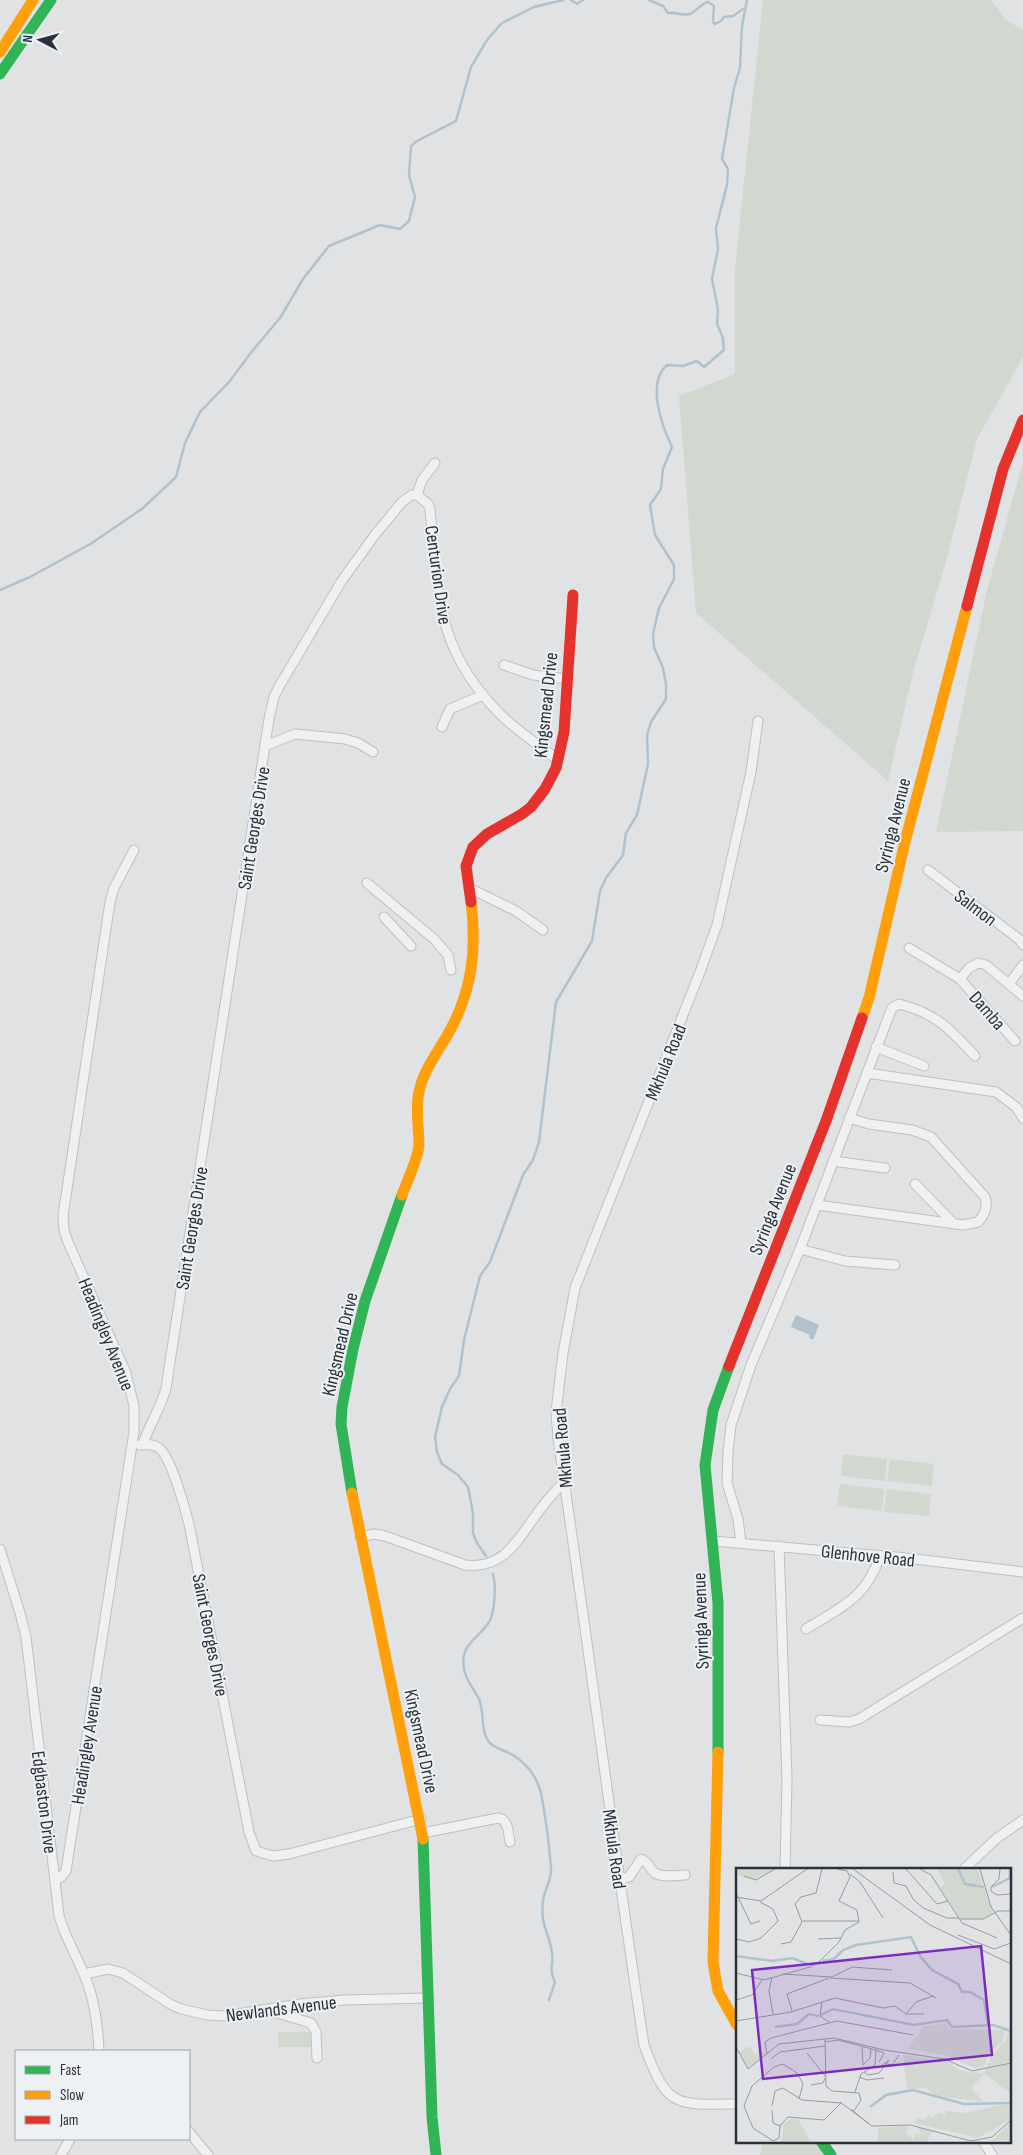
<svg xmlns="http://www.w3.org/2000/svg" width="1023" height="2155" viewBox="0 0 1023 2155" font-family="'Sofia Sans Condensed',sans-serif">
  <rect width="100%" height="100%" fill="#e0e2e4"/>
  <g fill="#d2d8d0">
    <polygon points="763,0 991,0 1005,19 1023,30 1023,357 977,439 945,565 914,669 888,781 696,613 679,396 735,374 735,269"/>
    <polygon points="1023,462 1023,831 936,832 987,590"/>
    <polygon points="843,1454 887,1459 885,1481 841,1476"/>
    <polygon points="890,1459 934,1464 932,1486 887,1481"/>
    <polygon points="840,1484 884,1489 882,1511 837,1506"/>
    <polygon points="887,1489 931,1494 929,1516 884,1512"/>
    <rect x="278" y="2032" width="35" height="15"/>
    <polygon points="763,2141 819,2141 829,2155 760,2155"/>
  </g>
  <polygon fill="#b0c2ce" points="796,1315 819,1325 813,1340 809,1338 810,1335 791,1327"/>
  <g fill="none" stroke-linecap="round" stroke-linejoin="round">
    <g stroke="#b0c2ce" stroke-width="2.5">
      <polyline points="571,0 577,4 583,0"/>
      <path d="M649 0 663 6 668 13C676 12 682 16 690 14 697 11 700 4 708 2L714 6 713 22 715 24 721 21 724 17 733 16 743 9"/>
      <polyline points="0,590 30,577 92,543 143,508 176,477 185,443 200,412 229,382 253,350 280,318 303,279 329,246 380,225 400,229 409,221 415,197 409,175 411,146 417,141 456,121 471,67 487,40 502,23 534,7 563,0"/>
      <path d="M486 1556 477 1543 473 1533V1513L468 1487 458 1475 442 1464 437 1452 435 1437 442 1407 450 1389 459 1376 464 1340 480 1276 490 1262 523 1175 533 1160 539 1142 556 1002 592 941 600 891 606 878 623 855 626 833 637 815 648 764 647 735 651 722 666 699V684L663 668 654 647 653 634 659 608 674 579V565L655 535 650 505 661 489 663 469 672 447C662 426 646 383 667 365L683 366 697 361 704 367 724 350 723 338 717 324 718 309 712 279 718 249 716 228 727 185 728 169 722 159 734 88 740 68 742 26 747 0"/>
      <path d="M493 1574C496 1584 495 1613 489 1622 478 1640 459 1644 464 1669 466 1681 474 1689 479 1699 485 1713 480 1731 489 1742 495 1749 502 1749 509 1753 525 1761 537 1776 541 1793 546 1818 549 1843 551 1868 552 1880 544 1890 543 1901 540 1926 549 1931 552 1953 554 1965 548 1968 555 1982L549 2000"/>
    </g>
    <defs>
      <g id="street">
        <path d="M417 495 428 504 430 509C438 595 436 651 502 716 519 732 540 746 559 761"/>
        <polyline points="417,495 422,480 435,463"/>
        <polyline points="504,665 533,675 567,679"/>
        <polyline points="442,727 450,709 483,695"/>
        <polyline points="265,746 295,734 306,735 345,739 358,743 373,752"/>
        <polyline points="928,870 1020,940 1023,945"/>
        <polyline points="367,883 434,939 448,955 451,970"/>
        <polyline points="469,888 516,911 543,930"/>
        <polyline points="384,917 411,946"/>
        <polyline points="909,948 960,979"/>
        <polyline points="1009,984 1023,965"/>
        <polyline points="1015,1041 960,979 969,968 978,963 986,965 1023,996"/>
        <polyline points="876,1047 924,1066"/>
        <path d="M975 1056C950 1029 936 1013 899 1004L892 1008 890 1013 867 1073 996 1092 1016 1107 1023 1118"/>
        <polyline points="833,1161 885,1168"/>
        <polyline points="915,1184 954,1224"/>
        <path d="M817 1205 963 1225 978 1222C985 1214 988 1207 985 1197L931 1137 912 1130 869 1124 849 1118"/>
        <polyline points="800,1249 845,1261 895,1265"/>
        <path d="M143 1444C149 1425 161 1408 166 1388L269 719 274 697 280 685 341 582 374 536 402 502 412 495H417"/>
        <path d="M140 1445C146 1444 153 1444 159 1448 171 1457 185 1508 189 1524L249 1832 256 1851 273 1856 289 1854 421 1819"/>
        <path d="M360 1537 374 1534 385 1536 465 1565C502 1569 515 1544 534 1518 543 1505 553 1493 564 1482"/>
        <polyline points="713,1541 907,1558 1023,1572"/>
        <polyline points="741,1543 738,1519 727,1483 728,1452 731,1425 751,1365 800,1249 867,1073"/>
        <polyline points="779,1546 787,1779 785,1869"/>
        <path d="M0 1549 20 1613 26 1637 59 1915C64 1935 75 1953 83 1972 94 1996 98 2025 99 2051"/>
        <path d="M806 1629C842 1607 866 1598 880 1556"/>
        <polyline points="820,1720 849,1722 859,1719 1023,1618"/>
        <path d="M423 1833 498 1818C509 1820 508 1833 510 1842"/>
        <polyline points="964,1869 997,1838 1023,1820"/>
        <path d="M620 1880 629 1877 641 1859C649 1861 649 1869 655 1873 663 1878 677 1875 685 1875"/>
        <polyline points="55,1881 62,1876 66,1871 134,1432 134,1406 126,1373 68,1242 64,1230 63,1216 110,902 114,888 134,850"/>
        <polyline points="84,1974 108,1969 123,1973 170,2004 181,2009 207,2015 225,2016 300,2004 344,2000 429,1998"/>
        <polyline points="270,2011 311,2023 316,2032 317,2058"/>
        <path d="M737 2104C673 2105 667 2107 644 2045 613 1843 588 1641 558 1439L556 1412 563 1353 575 1288 700 972 717 925 751 772 758 721"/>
        <polyline points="189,2132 208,2155"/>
        <polyline points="983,2141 992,2155"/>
        <polyline points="61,2155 70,2139"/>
      </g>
    </defs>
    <use href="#street" stroke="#bec0c2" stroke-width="11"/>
    <use href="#street" stroke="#eff0f1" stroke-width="9"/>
    <g stroke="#30b455" stroke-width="11">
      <polyline points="0,74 51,0"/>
      <polyline points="352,1493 341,1424 342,1407 353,1349 365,1301 402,1195"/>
      <polyline points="718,1752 718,1603 705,1465 713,1410 729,1366"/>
      <polyline points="423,1839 432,2117 436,2155"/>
      <polyline points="821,2141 831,2155"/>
    </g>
    <g stroke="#ff9f0a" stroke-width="11">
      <polyline points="0,52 33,0"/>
      <polyline points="862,1018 869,998 905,842 967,606"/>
      <path d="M402 1195C407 1181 418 1159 419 1145 419 1127 415 1109 419 1092 423 1071 438 1052 448 1034 472 992 477 950 471 902"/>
      <polyline points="352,1493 423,1839"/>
      <polyline points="718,1752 713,1962 718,1991 737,2025"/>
    </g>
    <g stroke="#e5322d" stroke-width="11">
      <polyline points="967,606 1003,469 1023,420"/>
      <polyline points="471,902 466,866 473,847 487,834 522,814 531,807 545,789 556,768 564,732 573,595"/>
      <polyline points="729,1366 826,1121 862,1018"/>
    </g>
  </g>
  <g text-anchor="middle" stroke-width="4" stroke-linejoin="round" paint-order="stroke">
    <g font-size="19" fill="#29323c" stroke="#edf1f4">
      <text transform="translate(439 575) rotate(82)" y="7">Centurion Drive</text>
      <text transform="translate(545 705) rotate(-84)" y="7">Kingsmead Drive</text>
      <text transform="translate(892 825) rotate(-76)" y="7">Syringa Avenue</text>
      <text transform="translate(253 828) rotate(-81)" y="7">Saint Georges Drive</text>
      <text transform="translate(976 907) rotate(37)" y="7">Salmon</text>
      <text transform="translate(988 1010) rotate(49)" y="7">Damba</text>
      <text transform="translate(665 1062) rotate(-68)" y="7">Mkhula Road</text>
      <text transform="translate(772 1209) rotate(-68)" y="7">Syringa Avenue</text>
      <text transform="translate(191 1228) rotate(-81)" y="7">Saint Georges Drive</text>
      <text transform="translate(107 1334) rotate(68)" y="7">Headingley Avenue</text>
      <text transform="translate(339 1344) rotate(-77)" y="7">Kingsmead Drive</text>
      <text transform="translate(562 1448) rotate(-95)" y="7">Mkhula Road</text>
      <text transform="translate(868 1555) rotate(6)" y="7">Glenhove Road</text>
      <text transform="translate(700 1621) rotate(-92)" y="7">Syringa Avenue</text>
      <text transform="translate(211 1635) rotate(79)" y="7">Saint Georges Drive</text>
      <text transform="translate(422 1741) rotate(78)" y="7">Kingsmead Drive</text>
      <text transform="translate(86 1745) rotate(-81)" y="7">Headingley Avenue</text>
      <text transform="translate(45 1802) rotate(83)" y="7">Edgbaston Drive</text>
      <text transform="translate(615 1849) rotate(82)" y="7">Mkhula Road</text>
      <text transform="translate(281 2008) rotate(-7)" y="7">Newlands Avenue</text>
    </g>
  </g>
  <g transform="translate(736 1868)">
    <rect width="275" height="275" fill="#e0e2e4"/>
    <path d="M0 1H39L16 12 0 7ZM201 1H242L257 46 250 50 224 51 204 19 209 15ZM210 155 213 161 269 162 266 174 254 185 248 198 239 200 209 187 172 181 187 159ZM272 164 275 166V225L248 206 235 220 248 234 201 228 189 220 171 222 167 187 209 193 226 203 248 206 256 186 269 174ZM14 178 18 186 24 183 30 186 11 201 2 184ZM269 236 274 238 273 252 242 270 178 255 181 250 187 252 193 247 194 250 203 245 209 247V243L230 245ZM54 251H62L75 274H45L48 256ZM275 254V274L269 272 241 274 256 273ZM172 258 170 265 178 272 179 266 186 267 181 259 197 263 190 274H142V260Z" fill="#d2d8d0"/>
    <path fill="none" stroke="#b0c2ce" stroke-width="2.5" d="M222 1 229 16 248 19M256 19 274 10V1M0 88 36 93 57 90 71 96M87 93 98 91 107 82 120 77 175 69 184 88 196 102 222 116 226 124H234L248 132 252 157M85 147 97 141 178 157 211 152 216 159 257 157 275 163M39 159 61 156 73 146 83 148M134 239 150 227 177 222 228 236 275 235"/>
    <path fill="none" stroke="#979ca1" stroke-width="1" d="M101 1 111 3 114 9 103 33 121 42 123 54M117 1 194 57 275 96M170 1 201 36 212 33M184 1 195 7 226 55 261 70M244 1 255 39 275 67M264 1 263 11 255 19V23L261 27 275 26M157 4 158 15 170 18 177 31 187 40 211 50H223M114 6 124 14 147 50M8 8 20 12 39 1M0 25 15 56 24 53M0 29 25 33 71 1M224 51H247L262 43H275M67 53H122M222 67 258 81 275 75M0 71 13 74 25 70 42 53 37 41 24 34M82 71 105 70M45 76 55 74 66 54 59 36 65 29 80 25 86 1M0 105 28 112 74 99 84 93 103 74 109 62 123 54M46 106 96 109 116 99 156 102M36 109 33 123 37 146M94 110 174 115 200 130M0 132 16 127 26 112M86 134 84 148 93 154M56 143 51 126 93 110M170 146 180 134 197 128M0 153 55 144 99 130 147 140 159 138 170 146H188M89 171 90 218 96 223 123 225 125 232 117 244M89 174 102 172 140 182M0 179 12 201 43 176 98 170 148 182 208 191 236 203 275 195M126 179 127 197 134 190 135 181M71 185 89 208M31 186 29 174 35 170 101 153 177 167M35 191 44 184 89 178M151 196 156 197 163 187M128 204 132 207 143 205 153 192 145 198M123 209 131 212 148 210M75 217 87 215 89 210M119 224 125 206 139 197 140 182 148 185 143 194M104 234 136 258 174 257 235 273 256 269 275 252M36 238 39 223 47 220 66 232 105 235M115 241 133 256M36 242 37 255 44 258 52 249 88 252 105 235M44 258 43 270 37 273 17 260 8 238 16 218 38 199 47 196 61 205 67 216 63 231"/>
    <path fill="#7b2cbf" fill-opacity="0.15" stroke="#7b2cbf" stroke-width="2.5" d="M245 78 256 187 27 211 16 102Z"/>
    <rect width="275" height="275" fill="none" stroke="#29323c" stroke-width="2.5"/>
  </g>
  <rect x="15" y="2050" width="175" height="90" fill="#edf1f4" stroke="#9fa5aa"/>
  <rect x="25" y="2066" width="25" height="8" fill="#30b455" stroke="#9fa5aa"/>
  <text x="60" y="2075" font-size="15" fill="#29323c">Fast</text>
  <rect x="25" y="2091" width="25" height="8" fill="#ff9f0a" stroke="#9fa5aa"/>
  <text x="60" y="2100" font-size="15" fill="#29323c">Slow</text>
  <rect x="25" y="2116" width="25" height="8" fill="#e5322d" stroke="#9fa5aa"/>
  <text x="60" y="2125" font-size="15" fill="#29323c">Jam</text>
  <g transform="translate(40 40) rotate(276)" stroke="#edf1f4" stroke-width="4" paint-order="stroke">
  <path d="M0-4L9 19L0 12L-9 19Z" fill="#29323c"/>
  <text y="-8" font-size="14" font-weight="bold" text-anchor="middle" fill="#29323c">N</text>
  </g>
</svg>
